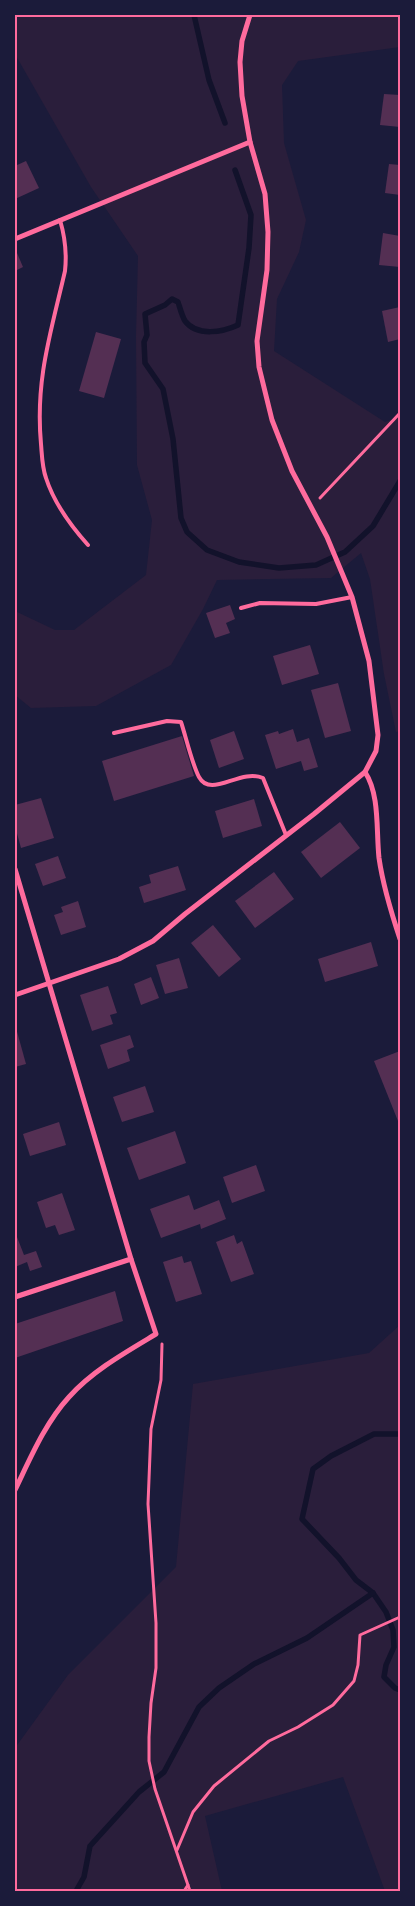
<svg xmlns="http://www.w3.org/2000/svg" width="415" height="1906" viewBox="0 0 415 1906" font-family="'DejaVu Sans',sans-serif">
  <rect width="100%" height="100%" fill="#1b1b3a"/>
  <g fill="#2a1e3b">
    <polygon points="15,15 400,15 400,47 298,61 282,85 284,143 306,220 299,252 277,299 274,351 385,422 400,417 400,731 396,732 384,674 370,579 361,553 331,578 217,580 203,609 171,665 96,706 31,708 15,695 15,611 55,630 74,630 146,575 152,520 137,465 136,336 138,256 91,187 15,54"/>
    <polygon points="400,1325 400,1891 385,1891 343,1777 205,1816 222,1891 15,1891 15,1748 68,1675 176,1567 193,1384 369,1353"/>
  </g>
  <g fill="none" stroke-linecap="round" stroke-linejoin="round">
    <g stroke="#12122b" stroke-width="5.5">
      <polyline points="194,15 209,80 225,123"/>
      <path d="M235 170 251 215 249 248 238 325C223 332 197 337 185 321 182 316 180 308 178 302L172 299 165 305 145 314 147 335 144 342 145 363 163 389 173 439 181 518 187 532 207 550 239 562 279 568 316 565 345 552 373 526 400 481"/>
      <polyline points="400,1434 374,1434 331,1456 313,1469 302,1519 339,1558 356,1580 373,1593 386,1612 393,1630 394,1647 386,1665 384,1677 395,1688 400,1690"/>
      <polyline points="76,1891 84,1877 90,1846 139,1792 164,1772 199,1707 219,1688 254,1664 307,1638 373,1593"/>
    </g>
  </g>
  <g fill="#542f53">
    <polygon points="384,94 400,95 400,127 380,125"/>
    <polygon points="26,161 39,188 15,199 15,166"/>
    <polygon points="389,164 400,165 400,195 385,193"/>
    <polygon points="383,233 400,236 400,267 379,265"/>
    <polygon points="17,253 23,267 15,271 15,254"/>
    <polygon points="400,307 400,339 388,342 382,311"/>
    <polygon points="96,332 121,339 104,398 79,391"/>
    <polygon points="230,605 235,619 226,623 230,633 215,638 206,613"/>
    <polygon points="310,645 319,674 282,685 273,656"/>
    <polygon points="338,683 351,731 325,738 311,690"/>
    <polygon points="293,729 297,742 309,738 318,767 304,771 301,761 276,769 265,735 278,731 279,734"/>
    <polygon points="234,731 244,759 219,768 210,740"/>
    <polygon points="182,736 194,776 114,801 102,761"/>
    <polygon points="41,798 54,838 21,848 15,826 15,805"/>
    <polygon points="254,799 262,826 223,838 215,811"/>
    <polygon points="340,822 360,848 321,878 301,852"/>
    <polygon points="58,856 66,878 43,886 35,864"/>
    <polygon points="178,866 186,890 144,903 139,887 151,883 149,875"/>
    <polygon points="274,872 294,899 255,928 235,901"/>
    <polygon points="78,901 86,927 61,935 54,915 63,912 61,907"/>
    <polygon points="213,925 241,959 219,977 191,943"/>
    <polygon points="371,942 378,966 325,982 318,959"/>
    <polygon points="179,958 188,988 165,994 156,965"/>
    <polygon points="151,977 159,998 141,1005 134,984"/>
    <polygon points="108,986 117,1013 110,1015 113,1024 92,1031 80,995"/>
    <polygon points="16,1028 26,1064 15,1067 15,1029"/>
    <polygon points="130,1035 134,1047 127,1050 130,1061 108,1069 100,1045"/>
    <polygon points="400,1051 400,1126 374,1061"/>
    <polygon points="145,1086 154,1112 122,1122 113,1097"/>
    <polygon points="59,1122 66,1145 30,1156 23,1134"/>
    <polygon points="175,1131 186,1163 139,1180 127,1148"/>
    <polygon points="256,1165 265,1191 232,1203 223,1177"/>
    <polygon points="62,1193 75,1230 59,1235 55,1225 46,1228 37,1202"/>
    <polygon points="189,1195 194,1210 219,1200 226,1219 201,1229 200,1224 161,1238 150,1209"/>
    <polygon points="234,1235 237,1244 242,1241 254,1274 231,1282 216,1242"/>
    <polygon points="17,1237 24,1255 36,1251 42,1267 30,1271 27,1262 15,1267 15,1238"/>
    <polygon points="182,1256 184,1263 191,1261 202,1294 176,1302 163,1262"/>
    <polygon points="115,1291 123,1321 15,1358 15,1324"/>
  </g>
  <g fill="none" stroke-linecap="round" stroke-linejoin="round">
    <g stroke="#ff6b9d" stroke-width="3">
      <polyline points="320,498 400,413"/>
      <polyline points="162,1344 161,1380 151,1429 148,1504 156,1623 156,1668 151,1703 149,1737 149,1761 155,1789 190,1891"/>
      <polyline points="177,1850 193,1812 214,1786 269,1741 298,1727 333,1705 354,1681 358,1665 360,1635 400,1617"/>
      <polyline points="184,1891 188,1885"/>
    </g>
    <g stroke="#ff6b9d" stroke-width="4">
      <path d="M60 220C65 237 67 253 65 271 51 332 35 380 41 444 42 455 42 467 46 478 54 503 71 526 88 545"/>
      <polyline points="241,608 260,603 316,604 352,597"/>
      <path d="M114 733 167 721 181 722C186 737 192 764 199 777 211 799 240 768 263 778L286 835"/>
    </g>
    <g stroke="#ff6b9d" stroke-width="5">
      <polyline points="15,239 250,142"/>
      <path d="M365 772C380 795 376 830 379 858 383 886 391 912 400 939"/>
      <path d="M15 869 131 1259 156 1334C126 1352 92 1371 69 1397 45 1423 30 1459 15 1490"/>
      <polyline points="15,995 119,959 153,941 185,914 314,814 365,772 376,751 378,735 369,661 352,597 327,537 292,471 272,420 259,367 257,341 267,270 268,232 265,194 250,142 242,96 240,62 242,41 250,15"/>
      <polyline points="15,1297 131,1259"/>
    </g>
  </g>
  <rect width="415" height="1906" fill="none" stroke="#1b1b3a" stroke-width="32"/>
  <rect x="16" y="16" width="383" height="1874" fill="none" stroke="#ff6b9d" stroke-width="2"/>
</svg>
